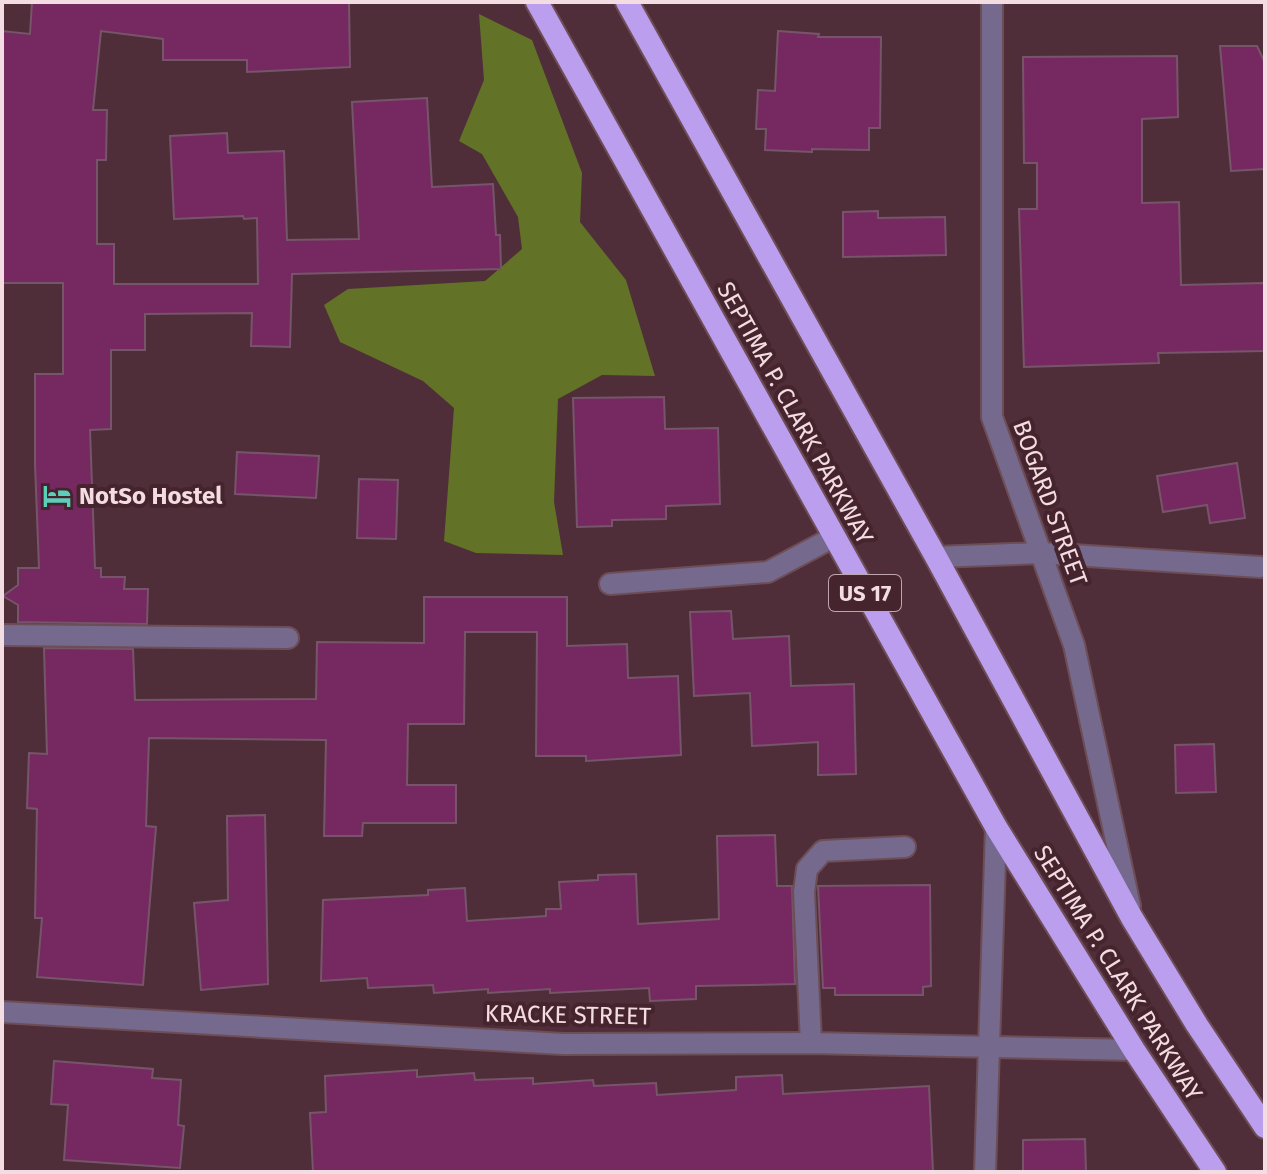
<svg xmlns="http://www.w3.org/2000/svg" width="1267" height="1174" viewBox="0 0 1267 1174" font-family="'Fira Sans',sans-serif">
  <rect width="100%" height="100%" fill="#502e39"/>
  <polygon fill="#627226" points="479,14 532,40 582,173 580,222 626,280 655,376 602,375 558,399 554,502 563,555 476,553 444,541 454,408 423,381 340,342 324,305 348,289 485,281 522,249 518,217 482,154 459,141 484,80"/>
  <g fill="#762860" stroke="#76556a" stroke-width="2">
    <polygon points="32,2 349,2 350,67 247,72 247,60 163,60 163,39 101,31 93,110 107,110 106,160 97,160 97,244 114,244 114,284 258,284 257,218 244,219 243,216 174,219 170,136 227,133 228,153 284,151 287,240 359,239 352,102 427,98 432,187 493,184 496,235 500,235 501,269 292,274 290,347 251,346 252,313 145,314 145,350 111,350 111,429 90,430 95,568 101,568 101,577 125,577 124,589 148,589 147,624 18,622 18,605 3,596 18,585 18,568 39,568 35,464 35,374 63,374 63,283 2,283 2,31 30,34"/>
    <polygon points="778,31 819,34 818,37 881,37 880,128 869,128 869,150 812,149 812,152 765,150 766,129 756,129 758,90 775,91"/>
    <polygon points="1220,46 1257,46 1265,63 1265,169 1231,171"/>
    <polygon points="1177,56 1178,117 1142,119 1142,203 1179,202 1181,285 1265,283 1265,351 1158,353 1159,363 1024,367 1019,209 1037,209 1037,163 1024,163 1023,57"/>
    <polygon points="878,211 878,218 945,217 946,255 843,257 843,212"/>
    <polygon points="664,397 665,429 718,428 720,504 666,506 666,519 612,520 612,526 577,527 573,398"/>
    <polygon points="237,452 319,456 316,498 235,494"/>
    <polygon points="1237,463 1245,518 1210,523 1207,505 1163,512 1157,476"/>
    <polygon points="359,479 398,480 396,539 357,538"/>
    <polygon points="424,597 567,597 567,646 627,644 628,678 678,676 681,755 586,761 586,756 536,756 537,632 465,632 464,724 408,724 407,785 456,785 456,823 363,823 362,836 324,836 326,740 149,738 146,826 156,827 143,985 37,977 42,918 35,918 37,809 27,808 29,753 47,754 44,648 133,649 135,700 316,699 317,642 424,643"/>
    <polygon points="731,611 733,639 789,636 791,686 854,684 856,774 818,775 818,742 752,746 750,693 694,696 690,612"/>
    <polygon points="1214,744 1216,792 1176,793 1175,745"/>
    <polygon points="265,815 268,984 201,990 194,903 228,900 227,816"/>
    <polygon points="775,835 777,886 792,886 795,984 696,986 696,999 650,1001 649,988 550,993 550,989 488,993 488,989 434,993 433,985 368,988 367,978 321,981 323,900 428,895 428,890 465,888 467,921 546,916 546,909 561,909 559,882 598,880 598,875 636,874 638,924 719,919 717,836"/>
    <polygon points="930,885 931,986 923,987 923,995 835,995 835,988 823,988 818,886"/>
    <polygon points="54,1061 153,1069 152,1078 181,1080 178,1125 184,1126 180,1168 64,1160 68,1105 51,1104"/>
    <polygon points="417,1070 417,1077 474,1073 475,1080 533,1078 533,1084 593,1080 594,1086 656,1083 657,1095 736,1090 736,1077 782,1075 783,1094 929,1086 933,1172 313,1172 310,1113 326,1112 325,1076"/>
    <polygon points="1085,1139 1086,1172 1023,1172 1023,1140"/>
  </g>
  <g fill="none" stroke-linecap="round" stroke-linejoin="round">
    <defs>
      <g id="service">
        <polyline points="610,584 768,572 834,537"/>
        <polyline points="2,635 288,638"/>
        <polyline points="811,1043 804,892 807,869 823,851 905,847"/>
      </g>
      <g id="minor">
        <polyline points="992,2 992,417 1074,645 1130,906"/>
        <polyline points="936,557 1041,553 1260,567"/>
        <polyline points="2,1012 563,1044 811,1043 1134,1050"/>
        <polyline points="985,1172 996,827"/>
      </g>
      <g id="trunk">
        <polyline points="537,2 996,827 1134,1050 1215,1172"/>
        <polyline points="627,2 936,557 1132,918 1197,1025 1265,1127"/>
      </g>
    </defs>
    <use href="#service" stroke="#6d4e57" stroke-width="24"/>
    <use href="#minor" stroke="#6d4e57" stroke-width="24"/>
    <use href="#trunk" stroke="#6d4e57" stroke-width="26"/>
    <use href="#service" stroke="#75698d" stroke-width="20"/>
    <use href="#minor" stroke="#75698d" stroke-width="20"/>
    <use href="#trunk" stroke="#bc9eef" stroke-width="22"/>
  </g>
  <defs>
    <symbol id="hotel-bare" viewBox="-9 -9 18 18"><path d="M-6-4.5h1.5V1H6V5H4.5V3h-9V5H-6ZM-4 0a1.8 1.8 0 1 1 3.6 0ZM.5 0V-2.5h3Q6-2.5 6 0Z" fill="#5cceba" stroke="#45242e" stroke-width="2.5" paint-order="stroke"/></symbol>
  </defs>
  <g fill-rule="evenodd">
    <use href="#hotel-bare" x="37" y="476" width="40" height="40"/>
  </g>
  <g text-anchor="middle" stroke-width="8" stroke-linejoin="round" paint-order="stroke">
    <rect fill="#45242e" stroke="#bfa6ac" stroke-width="2" x="829" y="575" width="72" height="36" rx="6"/>
    <g font-size="22" font-weight="bold" fill="#f3dde2">
      <text x="865" y="601">US 17</text>
    </g>
    <g font-size="24" fill="#f3dde2" stroke="#45242e">
      <text transform="translate(795 413) rotate(61)" y="8">SEPTIMA P. CLARK PARKWAY</text>
      <text transform="translate(1050 503) rotate(70)" y="8">BOGARD STREET</text>
      <text transform="translate(1118 973) rotate(58)" y="8">SEPTIMA P. CLARK PARKWAY</text>
      <text transform="translate(568 1015) rotate(1)" y="8">KRACKE STREET</text>
    </g>
    <g font-size="24" font-weight="bold" fill="#f3dde2" stroke="#45242e" text-anchor="start">
      <text x="79" y="504">NotSo Hostel</text>
    </g>
  </g>
  <rect width="1267" height="1174" fill="none" stroke="#f3dde2" stroke-width="8"/>
</svg>
